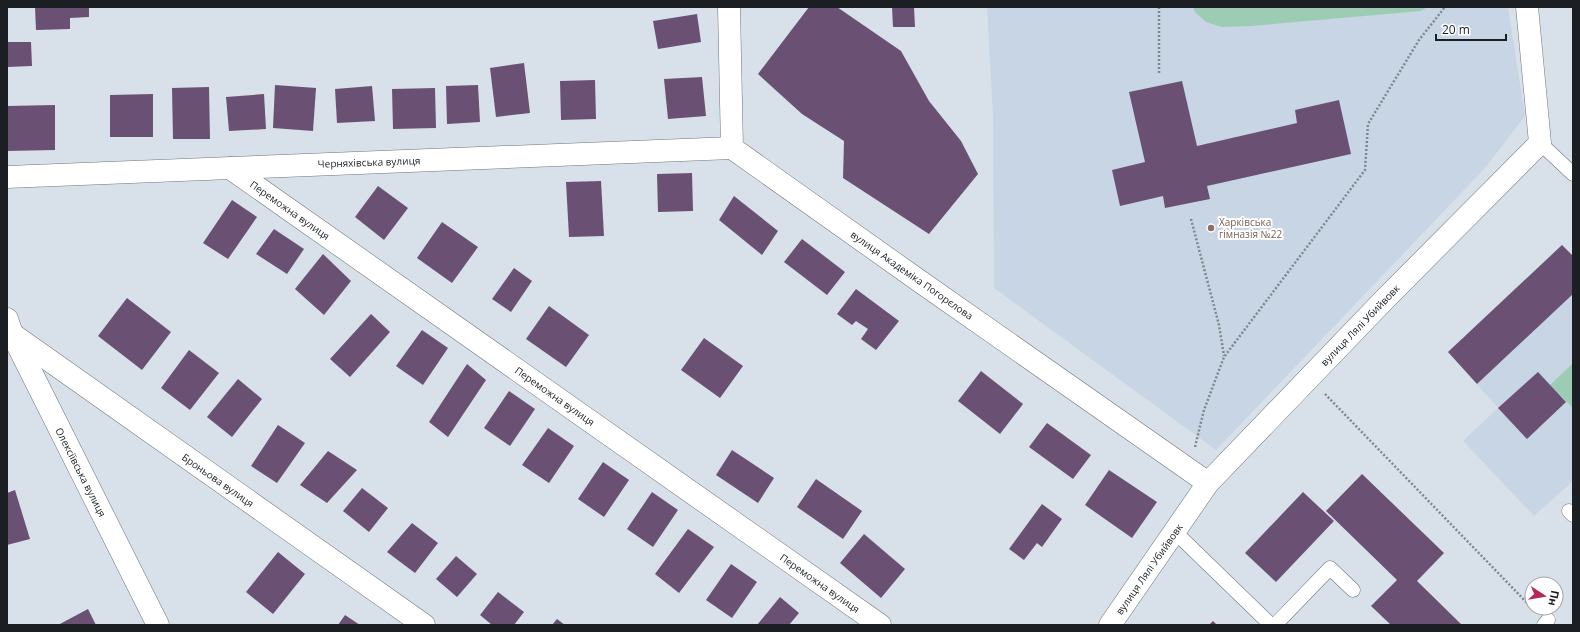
<svg xmlns="http://www.w3.org/2000/svg" width="1580" height="632" viewBox="0 0 1580 632" font-family="'Open Sans',sans-serif">
  <rect width="100%" height="100%" fill="#d8e1ea"/>
  <g fill="#c8d5e4">
    <polygon points="987,7 1508,7 1525,116 1485,168 1216,450 994,288 993,116"/>
    <polygon points="1562,245 1573,256 1573,363 1550,385 1573,408 1573,481 1534,516 1463,441 1498,408 1448,352"/>
  </g>
  <g fill="#9dccb5">
    <polygon points="1193,7 1427,7 1421,11 1251,26 1222,27 1206,22 1195,12"/>
    <polygon points="1573,363 1573,408 1550,385"/>
  </g>
  <g fill="#6a5173">
    <polygon points="35,7 89,7 89,17 70,18 70,29 36,30"/>
    <polygon points="809,7 837,7 901,51 929,101 961,141 978,174 929,234 843,178 844,141 802,114 758,74"/>
    <polygon points="892,7 914,7 915,27 893,27"/>
    <polygon points="697,14 701,42 658,49 653,21"/>
    <polygon points="7,42 31,42 32,66 7,67"/>
    <polygon points="524,63 530,113 496,117 490,68"/>
    <polygon points="702,77 706,116 668,119 664,79"/>
    <polygon points="595,80 596,119 561,120 560,81"/>
    <polygon points="1182,81 1197,146 1297,123 1295,110 1339,100 1351,154 1207,186 1210,199 1165,208 1163,196 1120,206 1112,170 1145,162 1129,92"/>
    <polygon points="275,85 316,88 313,131 273,128"/>
    <polygon points="478,85 480,122 447,124 446,86"/>
    <polygon points="372,86 375,121 337,123 335,89"/>
    <polygon points="209,87 210,139 173,139 172,88"/>
    <polygon points="435,88 436,128 393,129 392,89"/>
    <polygon points="153,94 153,137 110,137 110,95"/>
    <polygon points="264,94 266,129 229,131 226,97"/>
    <polygon points="55,105 55,150 7,151 7,106"/>
    <polygon points="692,173 693,211 658,212 657,174"/>
    <polygon points="601,181 604,236 569,237 566,182"/>
    <polygon points="378,186 408,208 384,240 355,217"/>
    <polygon points="734,196 778,231 762,255 719,220"/>
    <polygon points="232,200 257,217 228,259 203,243"/>
    <polygon points="442,222 478,247 452,283 417,258"/>
    <polygon points="274,229 304,249 287,274 256,254"/>
    <polygon points="802,239 845,272 827,295 784,262"/>
    <polygon points="1562,245 1573,256 1573,294 1477,384 1448,352"/>
    <polygon points="323,254 351,281 324,315 295,289"/>
    <polygon points="514,268 532,281 511,312 492,299"/>
    <polygon points="856,289 899,321 876,350 861,339 868,329 856,321 852,325 837,314"/>
    <polygon points="127,298 171,332 142,370 98,336"/>
    <polygon points="549,306 589,335 566,367 526,339"/>
    <polygon points="371,314 390,332 350,377 330,359"/>
    <polygon points="422,330 448,348 423,385 396,366"/>
    <polygon points="704,338 743,366 720,398 681,370"/>
    <polygon points="189,350 219,373 190,410 161,388"/>
    <polygon points="467,364 486,380 448,437 429,422"/>
    <polygon points="981,371 1023,404 1000,434 958,401"/>
    <polygon points="1538,372 1566,402 1527,439 1498,408"/>
    <polygon points="238,379 262,399 232,437 207,417"/>
    <polygon points="509,391 535,409 510,446 484,428"/>
    <polygon points="1047,423 1091,455 1073,479 1029,447"/>
    <polygon points="278,425 305,443 277,483 251,466"/>
    <polygon points="548,428 574,446 549,483 522,465"/>
    <polygon points="732,450 774,478 758,503 716,475"/>
    <polygon points="328,451 357,470 327,503 300,485"/>
    <polygon points="603,462 629,480 604,517 578,499"/>
    <polygon points="1109,470 1157,502 1132,538 1085,505"/>
    <polygon points="1362,474 1444,553 1417,581 1462,625 1391,625 1371,606 1397,580 1326,511"/>
    <polygon points="816,479 862,511 843,539 797,507"/>
    <polygon points="362,488 388,508 369,532 343,511"/>
    <polygon points="15,490 30,539 7,545 7,493"/>
    <polygon points="652,492 678,510 653,547 627,529"/>
    <polygon points="1303,492 1334,521 1276,582 1245,553"/>
    <polygon points="1042,504 1062,519 1042,547 1037,543 1024,560 1009,549"/>
    <polygon points="412,523 438,543 415,573 387,552"/>
    <polygon points="688,529 714,547 679,593 655,574"/>
    <polygon points="864,534 905,569 881,598 840,563"/>
    <polygon points="278,552 305,574 273,614 246,592"/>
    <polygon points="456,556 477,574 457,597 436,579"/>
    <polygon points="731,564 757,582 732,618 706,600"/>
    <polygon points="498,592 524,612 514,625 492,625 480,615"/>
    <polygon points="780,597 799,613 789,625 757,625"/>
    <polygon points="88,609 96,625 58,625"/>
    <polygon points="345,615 360,625 338,625"/>
    <polygon points="557,619 565,625 552,625"/>
    <polygon points="1213,621 1217,625 1209,625"/>
  </g>
  <g fill="none" stroke-linecap="round" stroke-linejoin="round">
    <defs>
      <g id="service">
        <polyline points="1540,143 1573,174"/>
        <polyline points="1569,511 1573,515"/>
        <polyline points="1175,532 1271,625"/>
        <polyline points="1275,625 1330,568 1353,590"/>
        <polyline points="1544,625 1548,620"/>
      </g>
      <g id="minor">
        <polyline points="729,7 732,148 918,280 1208,483"/>
        <polyline points="230,168 880,625"/>
        <polyline points="7,177 732,148"/>
        <polyline points="7,319 12,334 158,625"/>
        <polyline points="7,337 12,334 424,625"/>
        <polyline points="1110,625 1208,483 1384,300 1540,143 1527,7"/>
      </g>
    </defs>
    <use href="#service" stroke="#6d757c" stroke-width="15"/>
    <use href="#minor" stroke="#6d757c" stroke-width="23"/>
    <g stroke="#80868c" stroke-width="2.5" stroke-dasharray="2 2" stroke-linecap="butt">
      <polyline points="1159,73 1159,7"/>
      <polyline points="1191,219 1219,325 1224,356"/>
      <polyline points="1325,394 1532,608"/>
      <polyline points="1195,447 1204,410 1224,357 1365,170 1368,124 1419,40 1445,7"/>
    </g>
    <use href="#service" stroke="#fff" stroke-width="14"/>
    <use href="#minor" stroke="#fff" stroke-width="22"/>
  </g>
  <circle fill="#8d6e63" stroke="#fff" stroke-width="1.5" cx="1211" cy="228" r="4"/>
  <g text-anchor="middle" stroke-width="4" stroke-linejoin="round" paint-order="stroke">
    <g font-size="10" fill="#1b1e22" stroke="#fff">
      <text transform="translate(369 162) rotate(-2)" y="4">Черняхівська вулиця</text>
      <text transform="translate(290 210) rotate(35)" y="4">Переможна вулиця</text>
      <text transform="translate(912 275) rotate(35)" y="4">вулиця Академіка Погорєлова</text>
      <text transform="translate(1360 325) rotate(-46)" y="4">вулиця Лялі Убийвовк</text>
      <text transform="translate(555 396) rotate(35)" y="4">Переможна вулиця</text>
      <text transform="translate(81 472) rotate(63)" y="4">Олексіївська вулиця</text>
      <text transform="translate(218 480) rotate(35)" y="4">Броньова вулиця</text>
      <text transform="translate(1149 569) rotate(-55)" y="4">вулиця Лялі Убийвовк</text>
      <text transform="translate(820 583) rotate(35)" y="4">Переможна вулиця</text>
    </g>
    <g font-size="10" fill="#785e54" stroke="#fff" text-anchor="start">
      <text x="1219" y="226">Харківська<tspan x="1219" dy="12">гімназія №22</tspan></text>
    </g>
  </g>
  <rect width="1580" height="632" fill="none" stroke="#1b1e22" stroke-width="16"/>
  <g transform="translate(1544 596) rotate(102)"><circle r="19" fill="#ffffff" stroke="#a4a5a7"/>
  <path d="M0-3L7 15L0 10L-7 15Z" fill="#b62654"/>
  <text y="-6" font-size="11" font-weight="bold" text-anchor="middle" fill="#1b1e22">Пн</text>
  </g>
  <path d="M1436 34v6h70v-6" fill="none" stroke="#1b1e22" stroke-width="2"/>
  <text x="1442" y="34" font-size="12" fill="#1b1e22" stroke="#ffffff" stroke-width="3" paint-order="stroke">20 m</text>
</svg>
